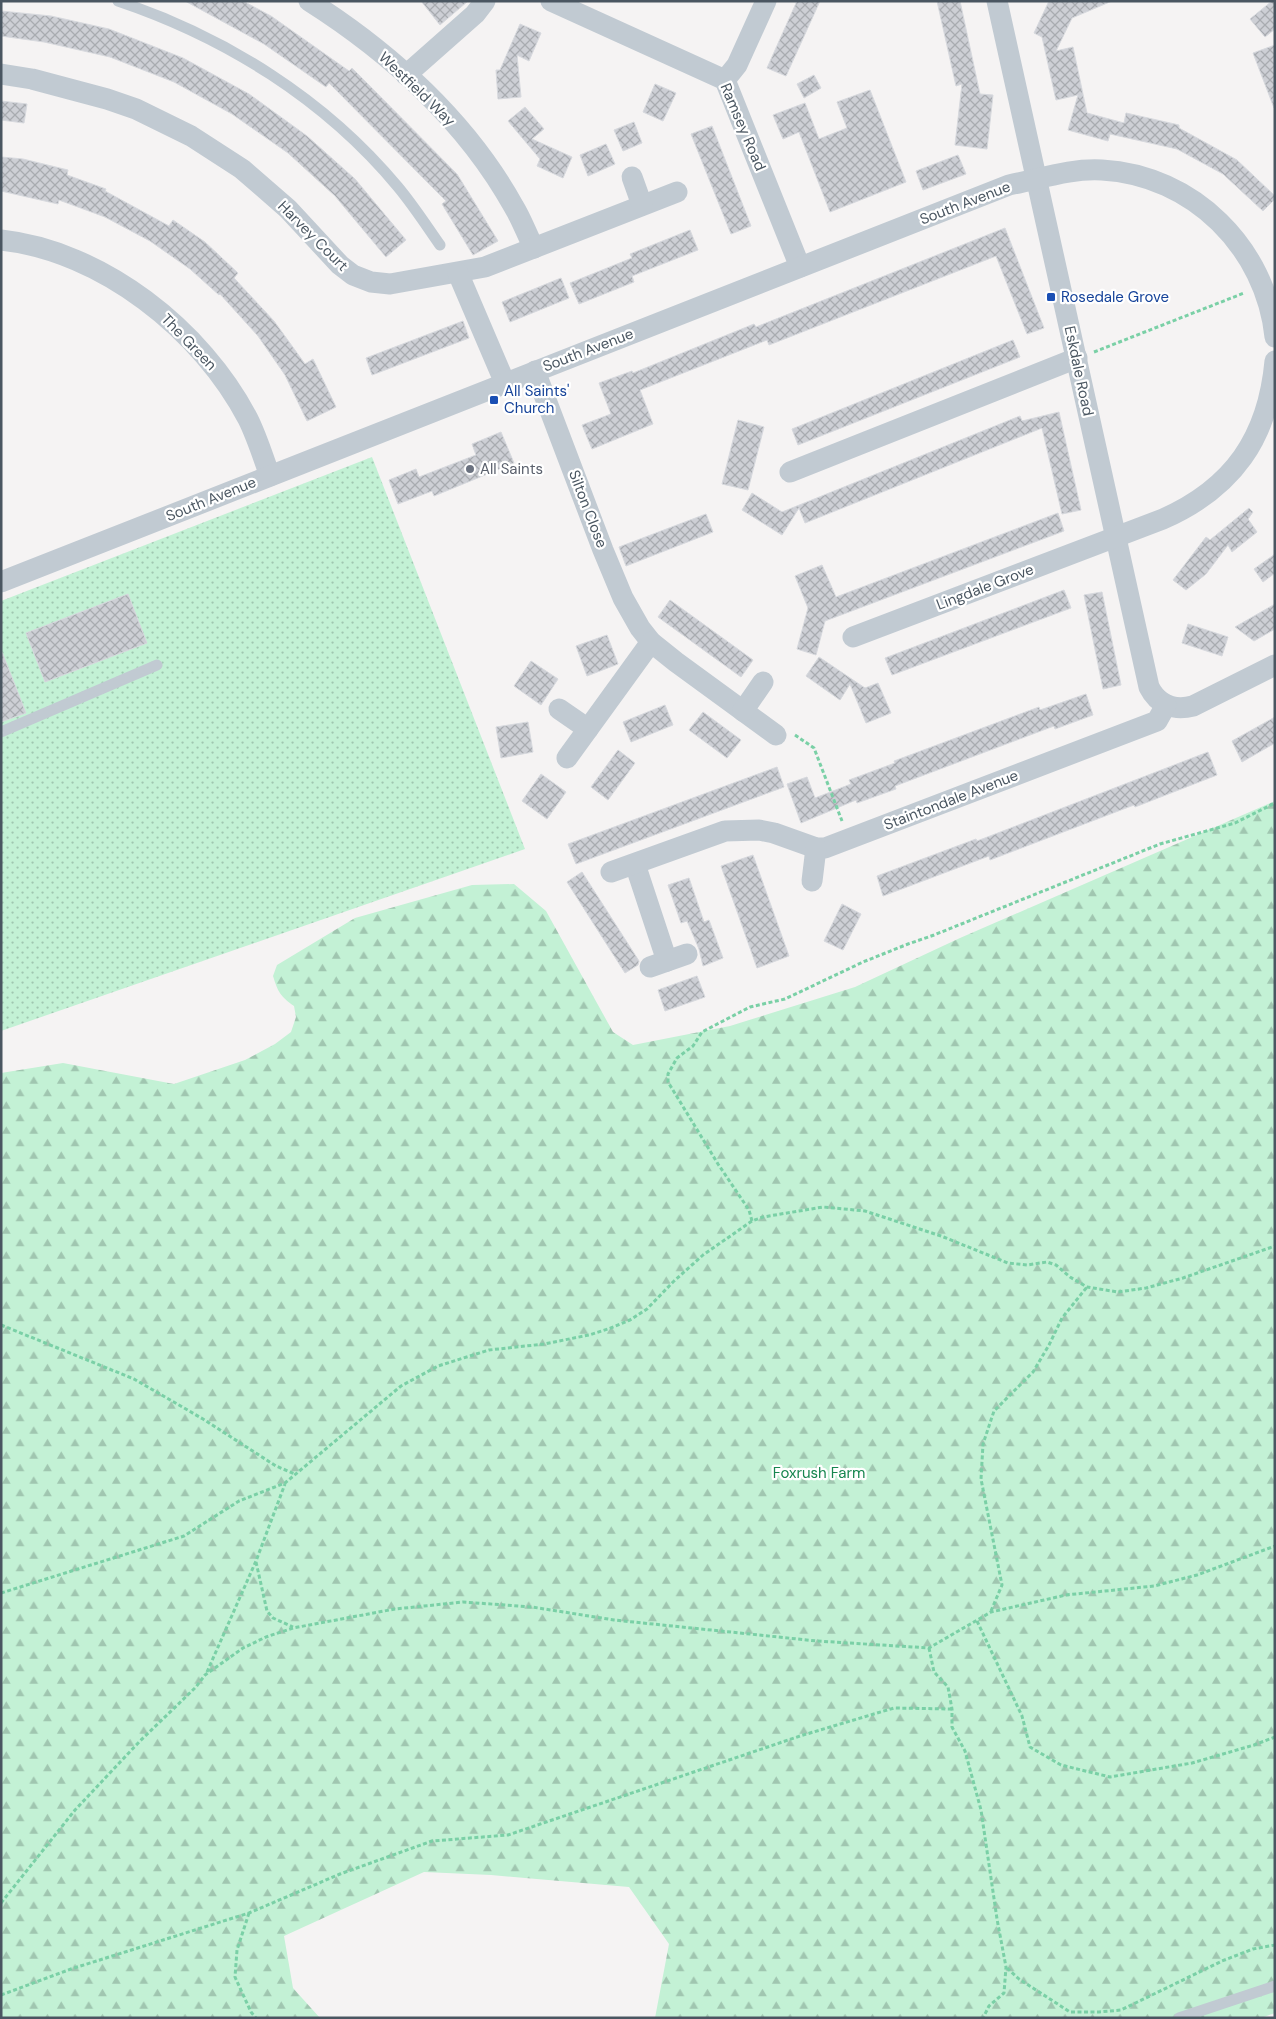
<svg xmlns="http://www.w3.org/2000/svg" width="1276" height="2019" viewBox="0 0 1276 2019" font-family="'DM Sans',sans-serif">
  <defs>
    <pattern id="forest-firs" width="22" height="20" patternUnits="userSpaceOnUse" patternTransform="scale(1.25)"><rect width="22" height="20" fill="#c3f1d5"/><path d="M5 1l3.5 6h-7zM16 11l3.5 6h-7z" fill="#a0c6b0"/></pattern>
    <pattern id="park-dots" width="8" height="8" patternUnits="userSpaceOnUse" patternTransform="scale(1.25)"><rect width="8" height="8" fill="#c3f1d5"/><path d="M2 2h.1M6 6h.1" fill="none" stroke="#a0c6b0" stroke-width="1.8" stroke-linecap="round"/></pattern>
    <pattern id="building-cross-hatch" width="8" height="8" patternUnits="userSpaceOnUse" patternTransform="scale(1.25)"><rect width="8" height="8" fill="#cdcfd5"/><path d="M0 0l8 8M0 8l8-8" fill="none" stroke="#a8abb0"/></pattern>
  </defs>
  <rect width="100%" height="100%" fill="#f5f3f3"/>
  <path fill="url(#forest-firs)" d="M1275 801V2013L1261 2018H655L669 1944 629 1887 491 1875 424 1872 284 1936 293 1988 320 2018H1V1073L63 1063 174 1084 245 1060 275 1044 291 1032 296 1017 294 1006C280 996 278 992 273 976L277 965 355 918 472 885 514 884 546 911 613 1032 633 1045 730 1026 855 987 960 938Z"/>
  <polygon fill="url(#park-dots)" points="372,457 525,849 1,1031 1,601"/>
  <g fill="url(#building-cross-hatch)" stroke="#d7d9de">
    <polygon points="185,1 243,1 271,16 349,71 352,68 457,174 498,241 473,255 442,204 446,201 329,83 326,87 264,44"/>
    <polygon points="421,1 468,1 440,25"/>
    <polygon points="797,1 820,1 786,76 767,68"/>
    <polygon points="937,1 960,1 980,94 993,95 987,149 955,145 962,84 956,86"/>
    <polygon points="1049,1 1112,1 1072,18 1056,51 1073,47 1087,113 1124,123 1126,113 1179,125 1179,128 1237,160 1275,196 1275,199 1263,211 1223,174 1177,149 1110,134 1108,141 1068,130 1078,95 1056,100 1042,37 1034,33"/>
    <polygon points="1272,1 1275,1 1275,29 1265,37 1250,19"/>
    <polygon points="1,11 51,16 109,29 183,58 249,94 307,136 355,179 406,240 386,257 335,196 288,153 232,114 174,82 110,57 44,42 1,36"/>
    <polygon points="520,24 541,33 529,61 517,55 521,97 498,99 496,70 500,70"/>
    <polygon points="1275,45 1275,107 1274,108 1253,53"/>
    <polygon points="814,75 821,88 804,98 797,84"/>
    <polygon points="655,84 676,93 663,121 643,112"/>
    <polygon points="870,90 906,182 830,212 799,132 783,139 773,115 805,103 819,139 847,128 837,102"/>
    <polygon points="1,101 27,104 24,123 1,120"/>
    <polygon points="525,107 544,129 532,139 572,157 563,178 537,166 540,159 508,121"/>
    <polygon points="634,122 642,143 623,151 614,130"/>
    <polygon points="712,126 751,226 731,234 691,134"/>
    <polygon points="606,144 615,164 588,176 580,155"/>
    <polygon points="958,155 966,174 923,190 916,171"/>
    <polygon points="1,157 23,159 68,170 67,175 106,189 105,191 169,226 173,220 205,242 238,273 234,278 274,321 305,364 313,359 336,407 307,421 285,375 258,336 220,294 219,295 190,269 150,241 105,217 59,200 58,204 1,191"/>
    <polygon points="1005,228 1044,328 1027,334 996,256 769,345 767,340 640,390 653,424 592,449 582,425 611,414 599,383 632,371 633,373 754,324 756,327"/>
    <polygon points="690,230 698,250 632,276 634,282 579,304 570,283 632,258 630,254"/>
    <polygon points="561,278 569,298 510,322 502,302"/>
    <polygon points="463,321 469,338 372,375 366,358"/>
    <polygon points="1013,340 1020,357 798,445 792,429"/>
    <polygon points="1059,412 1081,510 1062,514 1042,428 805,523 799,508 782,535 742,510 752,493 782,512 1020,416 1022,421"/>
    <polygon points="738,420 764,427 748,490 722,484"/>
    <polygon points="501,432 514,463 434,496 432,491 398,504 389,480 416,469 419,477 476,455 472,444"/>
    <polygon points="1249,508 1253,512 1248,519 1257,532 1232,552 1228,545 1206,574 1186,590 1173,580 1206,537 1210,540"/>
    <polygon points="1058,513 1064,531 825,621 816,655 797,649 808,608 795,576 822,565 836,597"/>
    <polygon points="706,514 713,532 626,566 619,547"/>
    <polygon points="1275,554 1275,573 1263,582 1254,569"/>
    <polygon points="1064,590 1071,608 892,675 885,658"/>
    <polygon points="1102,592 1121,685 1103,689 1084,595"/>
    <polygon points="128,594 147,643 45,682 26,633"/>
    <polygon points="670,600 753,660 741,677 658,617"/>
    <polygon points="1275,604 1275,629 1254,641 1235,627"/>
    <polygon points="1188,624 1228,637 1222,656 1182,643"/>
    <polygon points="607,635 618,664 587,676 576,646"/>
    <polygon points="2,652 26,713 1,722 1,653"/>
    <polygon points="819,657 865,688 878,683 891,713 866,723 850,684 840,700 806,676"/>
    <polygon points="531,661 558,679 541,705 514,686"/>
    <polygon points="1086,694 1093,715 1055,729 1054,726 895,786 896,789 857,803 856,800 801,823 787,784 807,777 815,798 851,784 849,780 895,763 894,761 1039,707 1040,710"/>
    <polygon points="665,705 673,725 631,742 623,722"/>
    <polygon points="703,712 741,740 727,758 689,730"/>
    <polygon points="1275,717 1275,743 1242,762 1232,741"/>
    <polygon points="528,722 533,752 501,758 496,727"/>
    <polygon points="618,750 635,763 608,800 591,787"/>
    <polygon points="1208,752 1217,775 1135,807 1134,805 990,860 989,856 883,896 877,876 976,839 977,841"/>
    <polygon points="777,767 784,787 576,864 568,844"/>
    <polygon points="541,774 566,792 547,819 522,801"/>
    <polygon points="753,855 789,956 757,968 721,866"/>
    <polygon points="582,872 639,961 638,965 625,973 567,882"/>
    <polygon points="689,878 704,922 709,920 723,958 703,966 699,949 687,921 681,923 668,885"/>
    <polygon points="842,904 861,914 843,950 824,941"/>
    <polygon points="697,976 705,997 665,1011 658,990"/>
  </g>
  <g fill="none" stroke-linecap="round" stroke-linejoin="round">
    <g stroke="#7ad0a6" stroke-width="3" stroke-dasharray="4 2.5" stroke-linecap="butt">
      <polyline points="1094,352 1244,293"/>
      <polyline points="795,735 814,748 842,821"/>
      <polyline points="752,1221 749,1210 718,1164 668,1082 668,1074 677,1058 693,1046 702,1032 750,1007 785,999 863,962 908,944 934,935 1160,844 1235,823 1275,803"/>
      <polyline points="1,1325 134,1379 203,1419 276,1466 295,1474"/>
      <polyline points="256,1562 267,1611 273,1618 293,1627"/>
      <polyline points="1,1593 184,1536 239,1501 285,1483 401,1386 438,1366 489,1350 544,1344 589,1335 608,1329 630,1320 647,1309 673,1282 703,1255 752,1221 763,1217 823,1207 865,1211 941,1236 1008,1263 1027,1265 1047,1262 1056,1265 1070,1277 1087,1287 1118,1292 1146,1288 1183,1278 1275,1246"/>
      <polyline points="991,1611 1002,1585 981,1479 983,1444 994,1411 1033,1372 1049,1345 1062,1318 1087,1287"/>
      <polyline points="977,1621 1022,1716 1030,1747 1061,1765 1110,1777 1192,1763 1254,1745 1275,1737"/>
      <polyline points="929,1648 934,1672 948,1687 952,1709 952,1727 965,1751 981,1810 997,1919 1006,1967 1004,1993 989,2006 983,2018"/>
      <polyline points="207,1672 256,1561 285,1484"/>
      <polyline points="1,1903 75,1810 140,1741 196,1687 205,1675 243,1648 266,1637 293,1628 395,1609 463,1602 532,1607 614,1620 817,1641 929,1648 991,1612 1066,1595 1154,1586 1197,1575 1275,1546"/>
      <polyline points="249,1913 237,1950 235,1977 251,2012 256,2018"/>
      <polyline points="1007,1968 1019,1979 1070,2012 1099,2012 1121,2010 1222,1961 1253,1949 1275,1945"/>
      <polyline points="1,1995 71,1969 249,1913 340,1874 432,1841 508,1835 800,1736 894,1708 952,1709"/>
    </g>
    <g stroke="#c1cad2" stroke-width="11">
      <path d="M118 1C225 37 325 99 398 187 413 205 426 225 440 245"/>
      <polyline points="1,732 157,665"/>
      <polyline points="1179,2018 1275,1986"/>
    </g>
    <g stroke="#c1cad2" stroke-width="21">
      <path d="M309 1C391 53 467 122 514 207 522 220 527 235 534 248"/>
      <polyline points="551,1 725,80 800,267"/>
      <path d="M997 1 1149 687C1158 705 1174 711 1193 706L1275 665"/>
      <polyline points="1,74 32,79 107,99 136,109 191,136 242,169 288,209 340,265 353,275 371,282 390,284 485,267 677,192"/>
      <polyline points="406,75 475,14 485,1"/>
      <polyline points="725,80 737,65 766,1"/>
      <polyline points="632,177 642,205"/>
      <path d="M1 240C102 251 202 330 248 419 257 437 263 457 270 476"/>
      <polyline points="458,273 505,383"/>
      <polyline points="535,371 603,550 623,598 640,628 651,642 676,662 776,735"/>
      <polyline points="790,472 1077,358"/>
      <path d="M1 582 1009 185C1040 179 1071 168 1102 170 1193 175 1266 248 1275 337"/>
      <path d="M853 637 1163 519C1233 488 1268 438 1275 361"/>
      <polyline points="559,709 588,729"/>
      <polyline points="743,711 763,682"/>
      <polyline points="567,758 651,642"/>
      <polyline points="635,864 667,961"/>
      <polyline points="611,872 725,831 759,830 774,833 816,848 825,848 1157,721 1166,705"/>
      <polyline points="812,881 816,848"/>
      <polyline points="650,967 687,954"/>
    </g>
  </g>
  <g fill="#1a4fb4" stroke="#fff" stroke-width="2">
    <rect x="1046" y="292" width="10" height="10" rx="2.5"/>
    <rect x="489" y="395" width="10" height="10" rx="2.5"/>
  </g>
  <circle fill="#6b7280" stroke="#fff" stroke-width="2" cx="470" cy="469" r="5"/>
  <g text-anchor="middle" stroke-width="4.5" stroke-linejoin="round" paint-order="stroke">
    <g font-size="15" fill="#4a5661" stroke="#fff">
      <text transform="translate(417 89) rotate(44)" y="5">Westfield Way</text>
      <text transform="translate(743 127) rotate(67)" y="5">Ramsey Road</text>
      <text transform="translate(965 203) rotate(-21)" y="5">South Avenue</text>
      <text transform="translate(313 236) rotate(45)" y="5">Harvey Court</text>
      <text transform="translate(189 342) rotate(46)" y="5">The Green</text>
      <text transform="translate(588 350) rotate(-21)" y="5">South Avenue</text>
      <text transform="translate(1079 371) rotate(78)" y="5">Eskdale Road</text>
      <text transform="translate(211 499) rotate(-22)" y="5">South Avenue</text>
      <text transform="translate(588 509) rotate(69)" y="5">Silton Close</text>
      <text transform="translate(985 587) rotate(-21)" y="5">Lingdale Grove</text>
      <text transform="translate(951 800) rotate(-21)" y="5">Staintondale Avenue</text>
    </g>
    <g font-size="15" fill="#164399" stroke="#fff" text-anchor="start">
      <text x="1061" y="302">Rosedale Grove</text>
      <text x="504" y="396">All Saints'<tspan x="504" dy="17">Church</tspan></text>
    </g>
    <g font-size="15" fill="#5b616d" stroke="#fff" text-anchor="start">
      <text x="480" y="474">All Saints</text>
    </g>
    <g font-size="15" fill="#17864f" stroke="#fff">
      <text x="819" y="1478">Foxrush Farm</text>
    </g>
  </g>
  <rect width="1276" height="2019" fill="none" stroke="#4a5661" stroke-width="5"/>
</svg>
